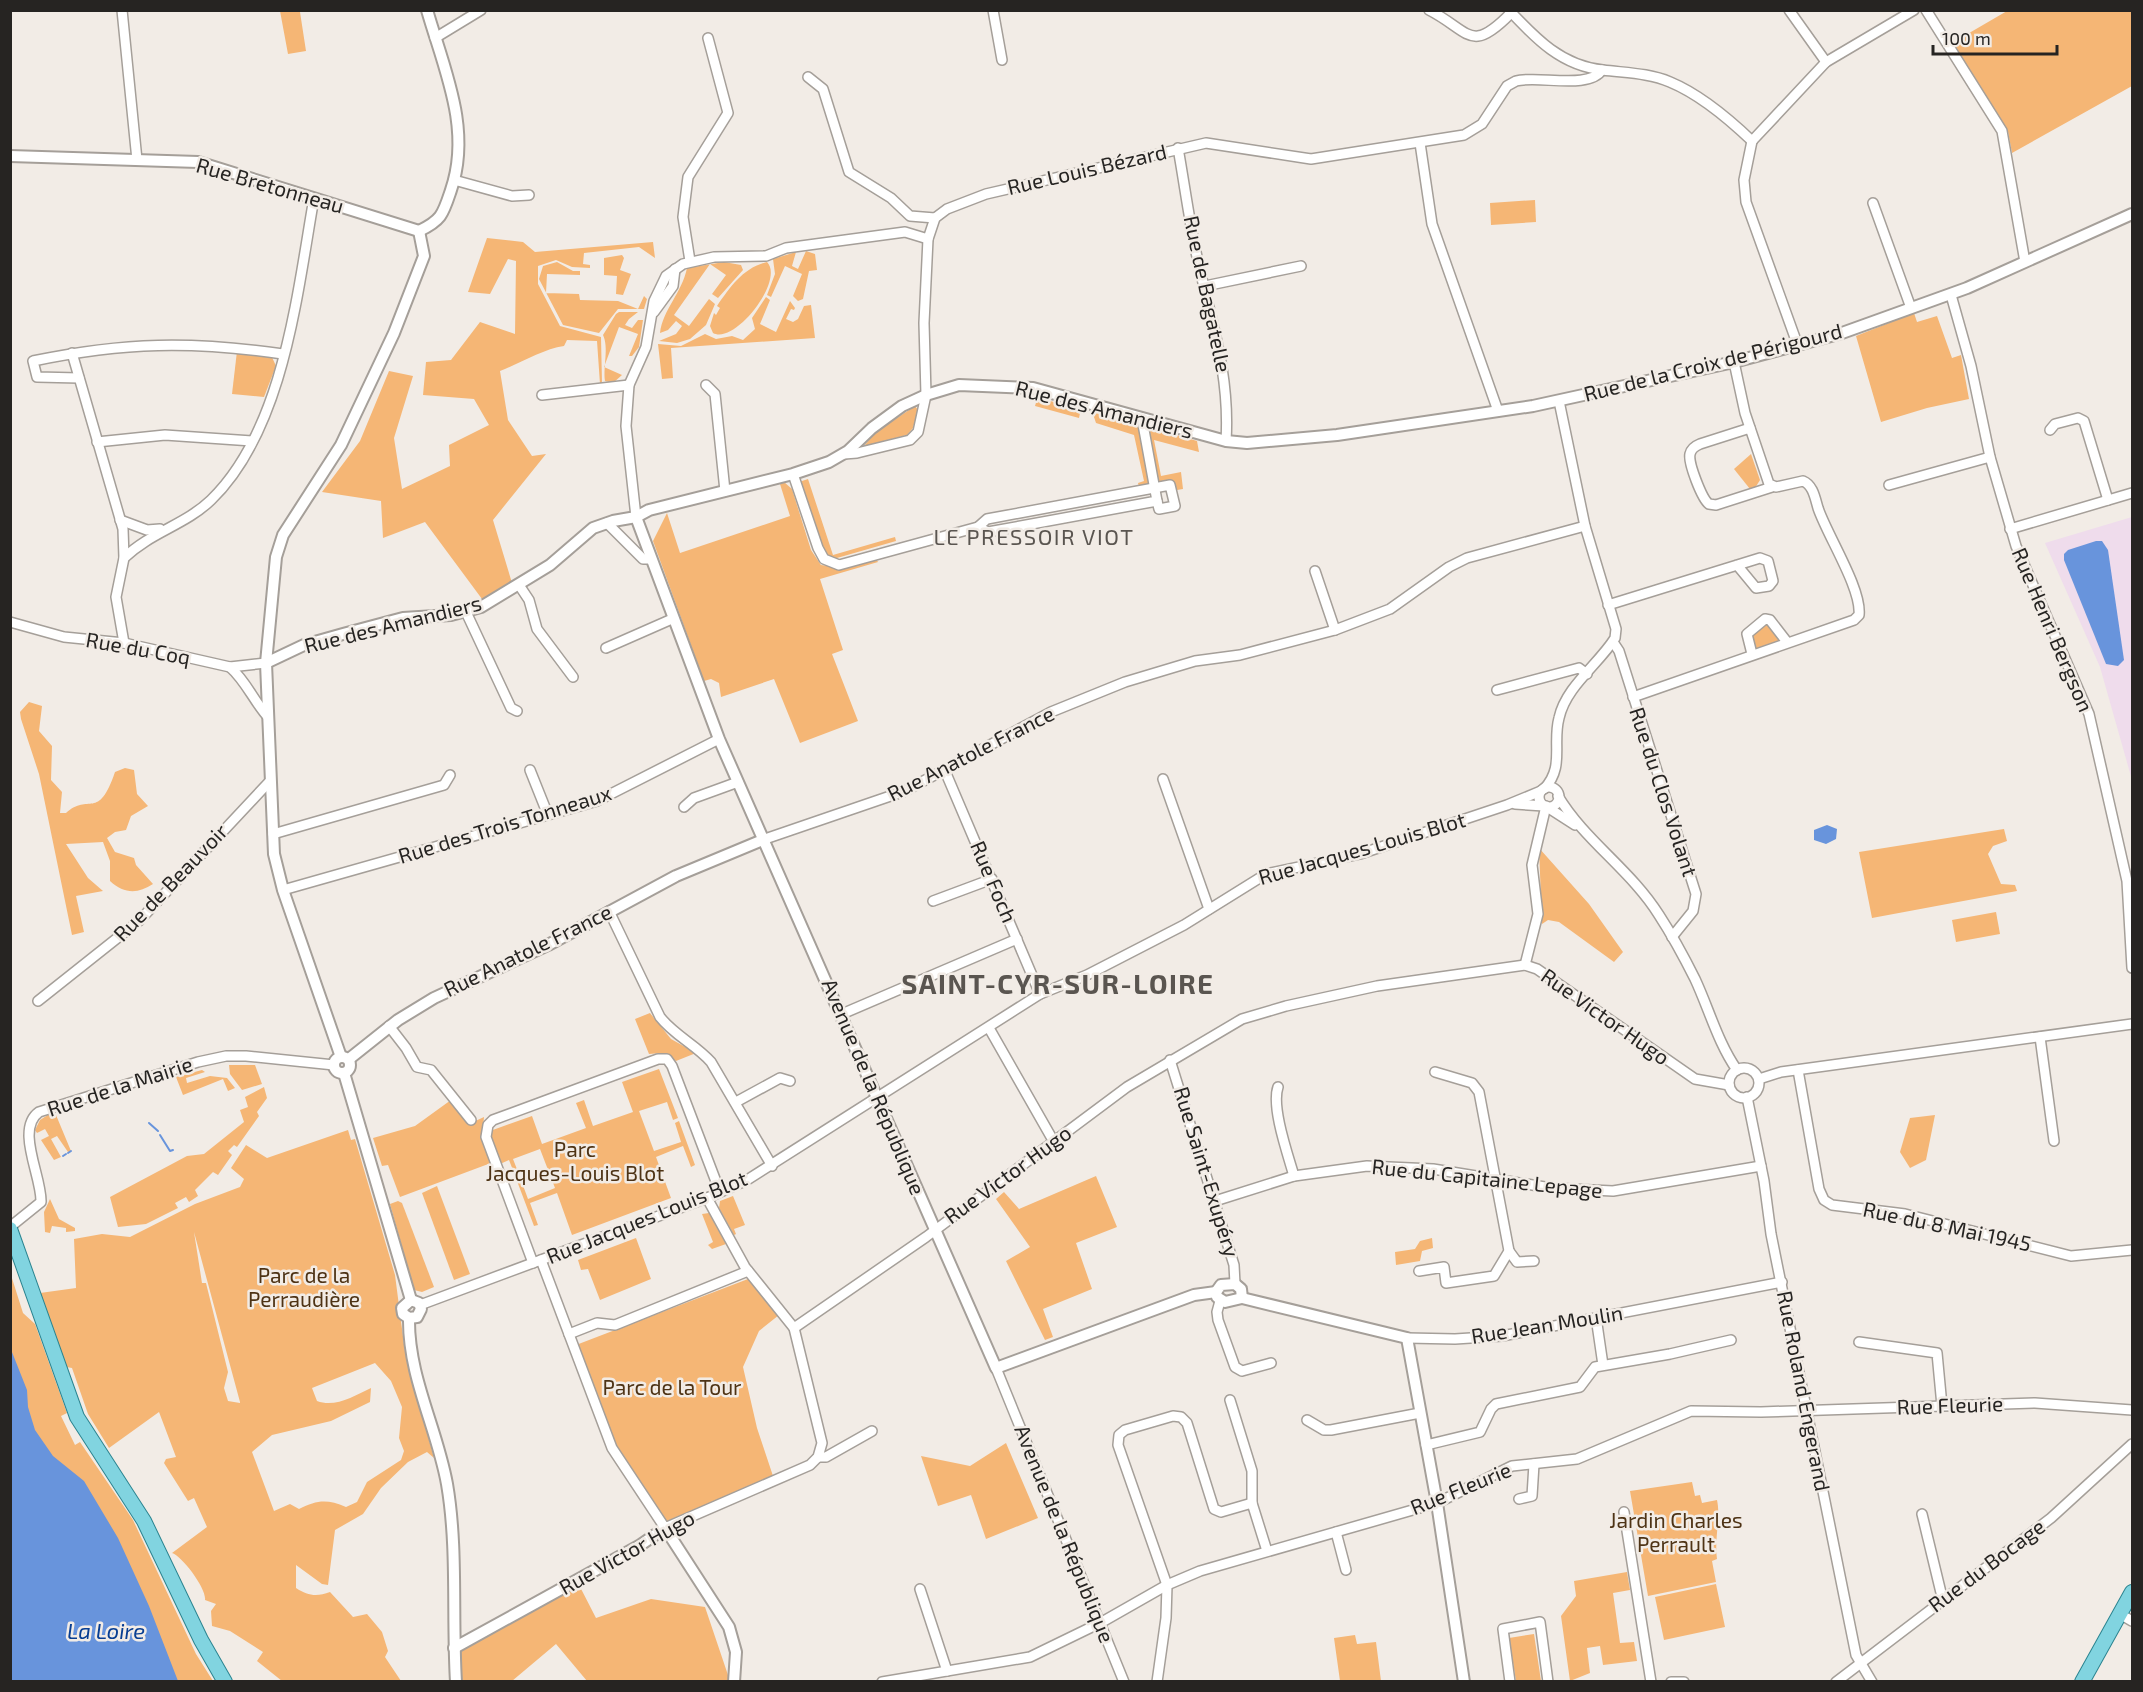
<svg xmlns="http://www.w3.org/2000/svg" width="2143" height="1692" viewBox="0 0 2143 1692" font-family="'Exo 2',sans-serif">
  <rect width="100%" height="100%" fill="#f2ece6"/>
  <polygon fill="#efdcec" points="2132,517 2132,780 2100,667 2045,543"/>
  <g fill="#f5b675" fill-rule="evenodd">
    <polygon points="280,11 308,11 300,12 306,51 288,54"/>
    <polygon points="2007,11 2132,11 2132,86 2012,153 2008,132 1952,43"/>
    <polygon points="1535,200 1536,222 1491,225 1490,203"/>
    <path d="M487 238 523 242 535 252 653 242 655 258 639 247 584 253 583 264 590 265V268L572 267 556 260 538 266V284L560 326 601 337 602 384H600L597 341 567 340 564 346C543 349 521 363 500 371L508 420 532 456 546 454 493 520 512 583 482 599 425 522 383 538 381 501 322 492 360 441 389 371 413 376 394 438 402 489 450 466 449 445 489 425 474 399 423 395 426 362 451 360 480 322 515 334 516 261 508 259 490 294 468 292Z"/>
    <polygon points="806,251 815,254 817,270 809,271 803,299 798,301 793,296 802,274 785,266 771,297 767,295 775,274 773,259 796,252 792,266 798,269"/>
    <polygon points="622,255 624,258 620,270 631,274 623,295 616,294 617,276 604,275 604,258"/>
    <polygon points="557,262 573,271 580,271 580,275 547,274 546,293 579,294 580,300 618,301 638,309 644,296 647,299 644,309 618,309 599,333 563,325 539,279 543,266"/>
    <path d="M724 262 741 265 743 270 718 298 712 294 726 275 710 264 674 315 689 326 709 299 715 304 706 325 690 339 677 343 659 341 676 334 682 326 676 321 668 330 660 333C663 309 682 293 687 268Z"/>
    <path d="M767 262C785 280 735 345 713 333L710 326 714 313 716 315 720 308 717 306C731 286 743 268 767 262Z"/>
    <polygon points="766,297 770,300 760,324 776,332 790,301 795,308 794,310 791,309 786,319 793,322 798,319 804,306 811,305 815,338 671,348 673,378 662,379 658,344 681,346 705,334 716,339 732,336 743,340 755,329 752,318"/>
    <path d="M619 312H638L629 319 625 325 632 328 638 320H643L639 347 632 356H629L638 334 619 327 604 367 622 375 613 383 605 381C603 366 609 348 603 335L616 314Z"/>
    <polygon points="1914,313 1917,322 1937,316 1952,358 1961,355 1969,399 1927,408 1881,422 1856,336"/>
    <polygon points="237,351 271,355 276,366 264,397 232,394"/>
    <polygon points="1038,396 1041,399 1081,408 1079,418 1035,406"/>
    <polygon points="915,406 918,410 913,428 907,435 864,446 876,432"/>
    <polygon points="1092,411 1139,424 1152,485 1139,487 1138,483 1144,481 1134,435 1096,423"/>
    <polygon points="1150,427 1197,441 1199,452 1154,440 1161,476 1181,472 1183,489 1177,490 1174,482 1168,480 1158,485 1147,429"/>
    <polygon points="1751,454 1760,480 1755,488 1750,489 1734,469"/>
    <polygon points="808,479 833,555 895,537 896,541 830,560 824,555 799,482"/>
    <polygon points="784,482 792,489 811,550 821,565 842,568 876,559 878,562 820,579 843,650 832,654 858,721 800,743 774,679 721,697 719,683 711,679 704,681 653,541 667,513 680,553 790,516 780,484"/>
    <polygon points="1764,625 1770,625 1780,640 1755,650 1751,635"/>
    <path d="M29 702 42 706 39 731 52 746 51 780 62 792 60 813H66C89 792 98 822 115 772L125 768 134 770 137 794 148 806 131 816 126 830 115 832 107 838 115 852 134 858 136 865 153 884C138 894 124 894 110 881V861L103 842 66 844 88 878 103 891 76 896 84 932 72 935 39 774 21 719 20 712Z"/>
    <polygon points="2004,829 2007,841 1993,846 1988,854 2001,884 2015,885 2017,891 1872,918 1859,852"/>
    <polygon points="1539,848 1589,904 1623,952 1614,962 1559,922 1548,920 1542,924"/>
    <polygon points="1996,912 2000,934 1956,942 1952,920"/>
    <polygon points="650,1013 671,1039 696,1053 676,1061 661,1053 649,1054 635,1019"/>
    <polygon points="229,1065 255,1065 262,1084 242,1090 230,1074"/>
    <polygon points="659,1069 678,1118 673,1120 667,1102 639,1111 654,1151 681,1142 675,1123 679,1121 695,1165 691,1167 683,1146 656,1157 671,1198 572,1235 557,1193 530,1203 538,1225 534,1226 517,1181 521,1180 528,1199 555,1188 540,1149 513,1159 520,1177 516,1178 509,1160 500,1164 490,1131 532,1116 542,1144 586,1128 576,1103 584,1100 593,1126 633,1112 622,1082"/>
    <polygon points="202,1070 205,1072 186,1078 187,1083 210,1076 227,1078 235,1088 228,1091 223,1079 183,1095 176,1077"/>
    <polygon points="264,1087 267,1098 257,1112 259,1116 237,1147 234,1145 228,1151 232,1155 218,1175 213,1172 195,1190 198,1196 189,1202 186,1197 175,1203 178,1208 146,1224 118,1227 110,1197 187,1156 204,1154 244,1122 240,1110 248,1107 245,1097"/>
    <polygon points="451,1100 469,1124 484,1117 483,1128 491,1163 400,1197 388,1165 382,1166 373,1138 415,1126"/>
    <polygon points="51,1113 56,1115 71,1151 68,1152 57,1136 51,1139 61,1157 54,1160 41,1140 49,1136 45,1129 37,1133 35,1130 40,1120"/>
    <polygon points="1935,1115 1926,1160 1910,1168 1900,1152 1910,1118"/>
    <path d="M348 1130 351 1140 355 1139 395 1275 405 1352 434 1458 427 1452 408 1462 381 1488 363 1514 335 1530 328 1585 322 1584 296 1565V1588C308 1596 317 1597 330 1592L353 1617 367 1614 382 1632 388 1651 385 1657 401 1681H282L257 1661 263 1652 230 1631 212 1626 211 1611 216 1604 205 1600C207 1589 182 1556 172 1553L207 1527 194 1498 188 1501 164 1463 166 1459 176 1457 159 1412 109 1448 88 1414 72 1368 66 1367 40 1293 76 1288 74 1239 102 1234 130 1237 195 1204 240 1187 244 1179 231 1168 246 1145 267 1158ZM194 1232 240 1402V1403L228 1401 224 1388 228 1372 206 1283H202ZM375 1363 391 1381 402 1407 399 1438 404 1451 401 1460 367 1482 357 1502 346 1507C327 1499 317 1500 299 1509L290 1504 274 1511 252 1452 272 1435 331 1421 370 1402 371 1388C354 1396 335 1408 317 1401L312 1388Z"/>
    <polygon points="1096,1176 1117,1227 1076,1243 1092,1289 1043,1309 1053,1337 1045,1340 1006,1261 1030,1247 996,1199 1004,1192 1019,1209"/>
    <polygon points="437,1186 470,1274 454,1280 422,1193"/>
    <polygon points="733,1196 745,1225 734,1229 736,1234 734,1235 719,1208 720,1201"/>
    <polygon points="50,1199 59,1219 75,1228 75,1231 66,1232 66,1228 52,1226 50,1233 45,1232 44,1212"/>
    <polygon points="398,1201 402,1203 434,1287 422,1292 414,1290 390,1204"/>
    <polygon points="709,1213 726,1244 712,1249 708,1245 713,1242 702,1214"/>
    <polygon points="636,1238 651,1279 600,1300 588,1269 581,1270 578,1260"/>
    <polygon points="1432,1238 1433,1248 1422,1251 1420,1261 1396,1265 1395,1252 1415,1249 1420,1241"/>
    <polygon points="10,1272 23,1313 35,1324 67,1413 61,1416 75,1445 80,1442 133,1520 196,1654 213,1681 11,1681"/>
    <polygon points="748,1279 779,1315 759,1331 743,1367 757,1428 773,1476 667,1524 615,1445 576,1345"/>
    <polygon points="1006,1443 1038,1518 986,1539 971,1495 938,1506 921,1456 970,1466"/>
    <path d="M1692 1482 1695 1496 1700 1495 1702 1503 1717 1500C1721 1518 1714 1539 1717 1559L1712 1561 1716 1582 1648 1596 1630 1491Z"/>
    <polygon points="1627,1572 1630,1590 1613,1593 1620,1643 1634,1642 1637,1661 1603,1665 1600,1646 1587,1648 1590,1673 1570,1681 1561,1616 1576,1596 1574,1581"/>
    <polygon points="577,1581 596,1618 651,1599 705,1607 730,1681 587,1681 556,1644 512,1681 461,1681 459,1650"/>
    <polygon points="1716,1584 1725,1627 1664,1640 1655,1597"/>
    <polygon points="1534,1634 1541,1681 1516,1681 1509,1638"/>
    <polygon points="1355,1635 1357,1644 1376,1642 1381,1681 1340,1681 1334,1638"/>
  </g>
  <g fill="#6894dc">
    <polygon points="2096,541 2102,541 2108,550 2124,660 2118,666 2106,664 2064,560 2064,554 2068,550"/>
    <polygon points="1827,825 1837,829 1836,839 1826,844 1814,840 1814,830"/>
    <polygon points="10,1347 27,1390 28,1407 35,1430 53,1456 84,1481 118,1538 149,1606 178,1681 11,1681"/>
  </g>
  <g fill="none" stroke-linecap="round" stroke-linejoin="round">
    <g stroke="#6894dc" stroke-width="2">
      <polyline points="149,1123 158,1131"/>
      <polyline points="160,1135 170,1151 173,1150"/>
      <polyline points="68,1153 71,1151"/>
      <polyline points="63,1156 66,1154"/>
    </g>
    <defs>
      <g id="minor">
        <polyline points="122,10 137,160"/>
        <polyline points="993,10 1002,60"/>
        <path d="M1429 10C1470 31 1470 55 1511 13"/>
        <path d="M1509 10C1536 39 1562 66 1603 70 1626 73 1649 73 1670 82 1699 94 1729 119 1752 141"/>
        <polyline points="1789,10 1826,62"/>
        <polyline points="1926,10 2002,131 2025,262"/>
        <polyline points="435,38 481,10"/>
        <polyline points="808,77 823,89 849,172 891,198 910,216 935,218"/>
        <polyline points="1752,141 1744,180 1746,202 1798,346"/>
        <polyline points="1752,141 1826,62 1914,10"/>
        <polyline points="1420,143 1432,224 1498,411"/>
        <path d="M1178 148C1185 187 1190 227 1199 266 1213 326 1230 378 1226 441"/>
        <polyline points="454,180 512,196 529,195"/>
        <polyline points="1873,203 1911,308"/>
        <polyline points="690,261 683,217 688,177 728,113 708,38"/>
        <polyline points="1205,286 1301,266"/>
        <polyline points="1951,295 1971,366 1990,457 2016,546 2089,714 2127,881 2132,968"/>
        <polyline points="654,312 673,286 675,269"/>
        <polyline points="72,353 123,529 124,558 116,597 124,643"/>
        <path d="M79 378 37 377 33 361C125 342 191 341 283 354"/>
        <polyline points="706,385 715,394 725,491"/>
        <polyline points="542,395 629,385"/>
        <path d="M1750 428 1700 444C1695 446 1691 449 1690 454 1688 463 1702 499 1709 504L1716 505 1772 487"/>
        <polyline points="2050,430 2055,424 2078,418 2084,421 2108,500"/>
        <polyline points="97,442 165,435 252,441"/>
        <path d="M844 454 857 453 910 440 918 432 926 395 924 323 928 239 935 218 947 209 986 194 1206 143 1311 159 1464 135 1482 124 1507 86 1516 81C1538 75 1589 90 1602 70"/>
        <polyline points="793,474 818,548 824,559 839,565 978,527 987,519 1170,485 1175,506 1159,509 1157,501"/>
        <polyline points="1889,485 1990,457"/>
        <polyline points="636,517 626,426 629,385 646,347 654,301 666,276 683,264 714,257 766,256 786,248 905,232 928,239"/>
        <polyline points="120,520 147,530 160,529"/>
        <polyline points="607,523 643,559 651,559"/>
        <polyline points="978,527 988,532 1157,501 1142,419"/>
        <polyline points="2010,529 2132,493"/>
        <path d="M124 558C151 532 185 525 211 500 284 429 297 294 314 198"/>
        <polyline points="1315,571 1335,630"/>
        <polyline points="519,585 529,600 537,629 573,677"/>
        <polyline points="1608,605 1760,558 1768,561 1773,581 1769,586 1756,588 1737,565"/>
        <polyline points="466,612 511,708 517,711"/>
        <polyline points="10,622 64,637 124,643 230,667 266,663"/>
        <polyline points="1613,642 1619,651 1696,894 1693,911 1672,937"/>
        <polyline points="606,648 672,619"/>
        <polyline points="1752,654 1747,634 1765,619 1770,620 1787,642"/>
        <path d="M230 667C246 681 253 700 268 717"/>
        <polyline points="1497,690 1579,668 1587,674"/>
        <path d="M1633 697 1854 620 1859 615C1862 589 1827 535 1818 508 1815 498 1813 485 1803 481L1776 487 1769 484 1745 413 1734 362"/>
        <polyline points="530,770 548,815"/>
        <polyline points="945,771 1040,994"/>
        <polyline points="1163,779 1209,909"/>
        <circle cx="1549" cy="797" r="10"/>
        <path d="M1544 789C1565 767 1552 744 1559 718 1566 686 1599 664 1615 638L1616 629 1585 526 1559 401"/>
        <path d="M1558 796C1585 841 1631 870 1659 915 1672 935 1684 957 1695 979 1709 1009 1718 1043 1737 1070"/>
        <polyline points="1515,804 1544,806"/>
        <polyline points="684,807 694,798 738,782"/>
        <polyline points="1547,807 1575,825"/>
        <polyline points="273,834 444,785 450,775"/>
        <polyline points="765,839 905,791 1051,712 1125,682 1195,661 1240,655 1335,630 1390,609 1449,567 1467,558 1585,526"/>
        <polyline points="283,890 597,801 719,739"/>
        <polyline points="933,901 992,879"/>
        <path d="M609 911 660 1017C674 1035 696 1045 711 1062L772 1166"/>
        <polyline points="1525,965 1538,914 1532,865 1546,806"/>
        <polyline points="38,1001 140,920 270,781"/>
        <polyline points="842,1014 1017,939"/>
        <polyline points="389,1026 406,1048 417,1067 431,1070 471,1120"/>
        <polyline points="989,1028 1054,1142"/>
        <polyline points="2040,1037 2054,1141"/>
        <polyline points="1170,1060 1234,1265 1235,1284"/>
        <circle cx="1744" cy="1083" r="15"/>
        <polyline points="1798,1070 1819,1189 1824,1200 1832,1205 1905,1214 2071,1256 2132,1250"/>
        <polyline points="1759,1079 1781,1072 2132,1024"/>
        <path d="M1278 1087C1271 1107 1288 1155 1294 1176"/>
        <polyline points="1747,1097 1764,1181 1771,1234 1856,1655 1872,1682"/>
        <polyline points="736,1102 780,1078 790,1081"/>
        <polyline points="1215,1201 1294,1176 1367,1166 1433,1169 1551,1188 1613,1191 1761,1166"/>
        <path d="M10 1227 41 1202C42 1177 15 1129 39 1112L198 1062 226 1056H246L334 1065"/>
        <polyline points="1509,1251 1517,1262 1534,1261"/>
        <polyline points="541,1260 612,1448 665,1528 810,1465 818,1457 822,1443 794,1328 745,1267 707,1198"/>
        <polyline points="533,1263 486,1137 488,1125 493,1120 658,1059 667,1059 672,1066 720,1192"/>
        <polyline points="1419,1271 1444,1267 1446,1283 1494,1276 1509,1251 1479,1092 1472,1083 1435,1072"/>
        <polyline points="1220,1301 1217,1312 1218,1320 1235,1367 1242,1371 1271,1363"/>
        <polyline points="420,1305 707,1198 747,1180 1040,994 1087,975 1184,925 1266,874 1360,854 1507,805 1541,791"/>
        <polyline points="1597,1324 1603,1365"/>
        <polyline points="794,1328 926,1237 1127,1087 1242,1019 1286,1006 1377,986 1525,965 1537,969 1695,1079 1729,1085"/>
        <polyline points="569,1334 597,1323 615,1325 748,1271"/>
        <polyline points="1407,1338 1455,1339 1502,1336 1782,1282"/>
        <polyline points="1859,1342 1937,1353 1942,1406"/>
        <polyline points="996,1368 1124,1682"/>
        <polyline points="1230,1400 1252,1471 1252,1503 1267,1551"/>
        <polyline points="1307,1420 1324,1430 1331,1430 1420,1413"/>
        <polyline points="1426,1445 1480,1432 1491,1409 1496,1404 1580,1387 1595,1367 1670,1354 1731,1340"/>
        <polyline points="818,1457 826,1457 872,1431"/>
        <polyline points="1519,1499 1532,1496 1534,1464"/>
        <polyline points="1624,1512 1651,1682"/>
        <polyline points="1922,1514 1943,1601"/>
        <polyline points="1336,1532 1346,1570"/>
        <polyline points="920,1589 947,1671"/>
        <polyline points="2120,1614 2132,1621"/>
        <polyline points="882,1682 1030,1657 1102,1622 1167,1585 1200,1571 1437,1503 1512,1466 1577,1459 1691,1411 1761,1412 2035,1403 2132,1410"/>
        <polyline points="1157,1682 1166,1618 1167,1585 1118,1445 1119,1435 1125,1430 1173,1416 1181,1417 1187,1423 1214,1509 1221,1512 1252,1503"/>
        <polyline points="1510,1682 1503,1629 1540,1622 1548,1682"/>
        <polyline points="1671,1682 1684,1682"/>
        <polyline points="1836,1682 2051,1518 2132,1444"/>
      </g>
      <g id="tertiary">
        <polyline points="10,156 198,162 419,231"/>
        <path d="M419 231C442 220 443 214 451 190 472 129 444 69 427 10"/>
        <polyline points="636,517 719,739 996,1368 1194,1295 1216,1292"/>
        <polyline points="266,663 304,645 343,634 403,618 451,615 481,607 550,565 593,528 613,521 636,517 649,510 793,474 829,462 848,451 872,428 902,406 926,395 959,385 1033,388 1226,441 1247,443 1337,435 1533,406 1734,362 1842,333 1967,288 2132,214"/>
        <circle cx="342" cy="1065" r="8"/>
        <polyline points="341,1057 283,890 274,854 266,663 276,557 283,535 341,445 394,333 424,256 419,231"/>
        <polyline points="349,1059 398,1020 434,998 548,945 676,876 765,839"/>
        <polyline points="344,1073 411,1300"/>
        <polyline points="1216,1292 1221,1285 1235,1284 1241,1289 1242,1298"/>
        <polyline points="1216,1292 1217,1297 1225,1302 1242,1298"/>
        <polyline points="1242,1298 1407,1338 1437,1503 1464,1682"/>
        <path d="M409 1318C408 1376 437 1428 447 1484 458 1548 452 1616 456 1682"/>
        <polyline points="409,1318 417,1317 421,1309 419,1303 411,1300"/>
        <polyline points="409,1318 403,1314 402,1308 411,1300"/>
        <polyline points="454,1648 639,1546 665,1528 729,1627 736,1652 734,1682"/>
      </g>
      <g id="primary">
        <polyline points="10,1229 77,1417 144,1521 201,1640 225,1682"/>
        <polyline points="2082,1682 2132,1592"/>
      </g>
    </defs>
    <use href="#minor" stroke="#a59f99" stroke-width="12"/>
    <use href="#tertiary" stroke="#a59f99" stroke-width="14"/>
    <use href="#primary" stroke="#2b8490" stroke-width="16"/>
    <use href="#minor" stroke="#fff" stroke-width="9"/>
    <use href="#tertiary" stroke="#fff" stroke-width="10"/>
    <use href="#primary" stroke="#81d4e0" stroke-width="14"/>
  </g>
  <g text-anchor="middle" stroke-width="5" stroke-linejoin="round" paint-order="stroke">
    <g font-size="21" fill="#262422" stroke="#f2ece6">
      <text transform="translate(1087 170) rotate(-13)" y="7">Rue Louis Bézard</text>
      <text transform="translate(270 186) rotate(16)" y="7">Rue Bretonneau</text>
      <text transform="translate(1207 294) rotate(78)" y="7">Rue de Bagatelle</text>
      <text transform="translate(1713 363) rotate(-14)" y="7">Rue de la Croix de Périgourd</text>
      <text transform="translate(1104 410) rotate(14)" y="7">Rue des Amandiers</text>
      <text transform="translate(393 625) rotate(-14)" y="7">Rue des Amandiers</text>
      <text transform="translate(2052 630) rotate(67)" y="7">Rue Henri Bergson</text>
      <text transform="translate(138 649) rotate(10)" y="7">Rue du Coq</text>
      <text transform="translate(971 754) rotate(-27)" y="7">Rue Anatole France</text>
      <text transform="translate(1663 792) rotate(72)" y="7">Rue du Clos Volant</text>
      <text transform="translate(505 825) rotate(-17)" y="7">Rue des Trois Tonneaux</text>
      <text transform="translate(1362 849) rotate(-16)" y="7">Rue Jacques Louis Blot</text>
      <text transform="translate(993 882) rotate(67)" y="7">Rue Foch</text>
      <text transform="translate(171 883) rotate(-46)" y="7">Rue de Beauvoir</text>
      <text transform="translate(528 951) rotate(-26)" y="7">Rue Anatole France</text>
      <text transform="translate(1605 1017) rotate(35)" y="7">Rue Victor Hugo</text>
      <text transform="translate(120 1087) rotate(-18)" y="7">Rue de la Mairie</text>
      <text transform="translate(873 1087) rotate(67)" y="7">Avenue de la République</text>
      <text transform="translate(1206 1172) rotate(73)" y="7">Rue Saint-Exupéry</text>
      <text transform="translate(1008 1175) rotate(-36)" y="7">Rue Victor Hugo</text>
      <text transform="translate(1487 1179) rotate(6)" y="7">Rue du Capitaine Lepage</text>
      <text transform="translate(647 1218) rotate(-22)" y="7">Rue Jacques Louis Blot</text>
      <text transform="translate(1947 1227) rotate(12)" y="7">Rue du 8 Mai 1945</text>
      <text transform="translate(1547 1325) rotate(-9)" y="7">Rue Jean Moulin</text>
      <text transform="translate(1803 1391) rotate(79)" y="7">Rue Roland Engerand</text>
      <text transform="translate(1950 1406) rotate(-2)" y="7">Rue Fleurie</text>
      <text transform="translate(1461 1489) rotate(-22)" y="7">Rue Fleurie</text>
      <text transform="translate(1064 1534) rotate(68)" y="7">Avenue de la République</text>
      <text transform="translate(627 1553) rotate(-29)" y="7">Rue Victor Hugo</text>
      <text transform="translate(1987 1566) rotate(-37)" y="7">Rue du Bocage</text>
    </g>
    <g font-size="21" fill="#4e3315" stroke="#f2ece6">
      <text x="575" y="1157">Parc<tspan x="575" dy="24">Jacques-Louis Blot</tspan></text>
      <text x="304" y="1283">Parc de la<tspan x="304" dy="24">Perraudière</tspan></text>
      <text x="672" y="1395">Parc de la Tour</text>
      <text x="1676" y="1528">Jardin Charles<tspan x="1676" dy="24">Perrault</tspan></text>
    </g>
    <g font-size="22" letter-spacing="1.5" fill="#5a5550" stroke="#f2ece6">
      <text x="1034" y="545">LE PRESSOIR VIOT</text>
    </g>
    <g font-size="22" font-style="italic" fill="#083e92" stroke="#f2ece6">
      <text x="106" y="1639">La Loire</text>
    </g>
    <g font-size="27" font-weight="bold" letter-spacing="1.5" fill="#5a5550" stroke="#f2ece6">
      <text x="1058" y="994">SAINT-CYR-SUR-LOIRE</text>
    </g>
  </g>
  <rect width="2143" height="1692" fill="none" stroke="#262422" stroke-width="24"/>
  <path d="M1933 45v9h124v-9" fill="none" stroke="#262422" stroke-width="3"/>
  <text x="1942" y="45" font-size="18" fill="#262422" stroke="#f2ece6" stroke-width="4.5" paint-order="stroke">100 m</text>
</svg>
